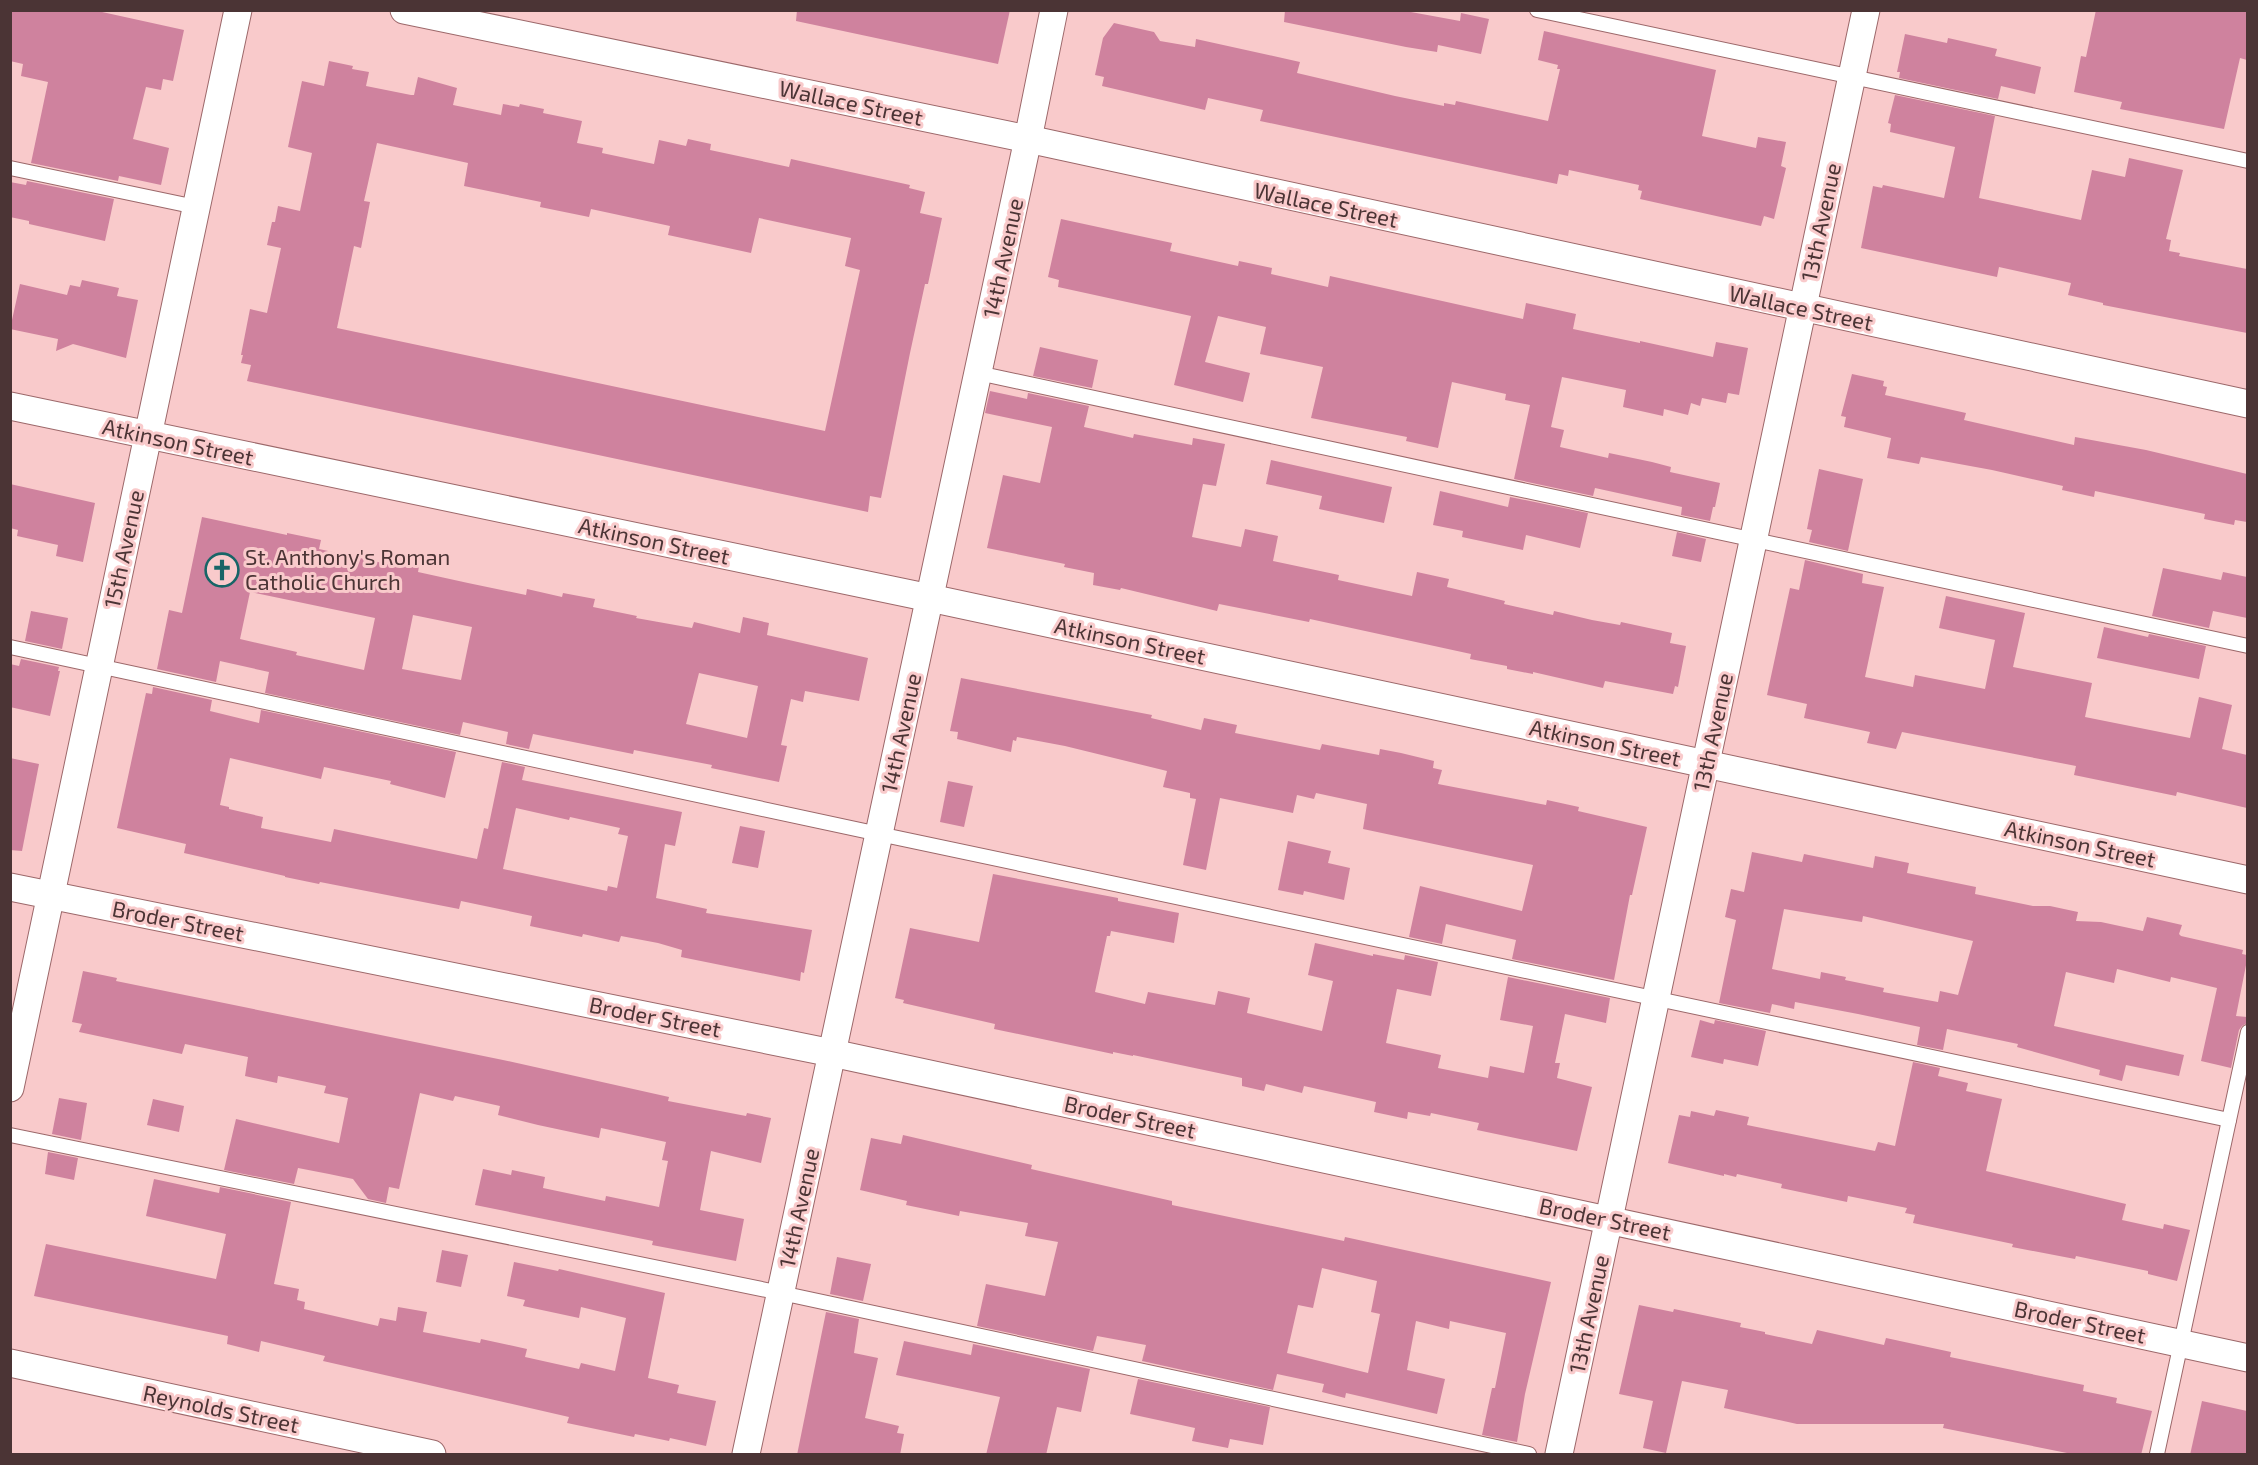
<svg xmlns="http://www.w3.org/2000/svg" width="2258" height="1465" viewBox="0 0 2258 1465" font-family="'Exo 2',sans-serif">
  <rect width="100%" height="100%" fill="#f9cacb"/>
  <g fill="#cf829e" fill-rule="evenodd">
    <polygon points="10,10 93,10 184,30 173,81 163,79 161,90 146,87 133,139 169,148 161,185 119,176 118,181 31,163 48,82 21,76 23,64 10,61"/>
    <polygon points="797,10 1010,10 998,64 796,21"/>
    <polygon points="1285,10 1400,10 1460,21 1461,13 1489,19 1481,54 1438,45 1437,52 1406,47 1284,22"/>
    <polygon points="2096,10 2247,10 2247,60 2240,58 2224,129 2120,109 2122,102 2074,92 2081,56 2086,57"/>
    <polygon points="1114,23 1154,32 1160,41 1195,47 1196,39 1300,62 1297,73 1395,96 1444,106 1444,103 1455,105 1456,101 1548,121 1560,69 1557,69 1558,65 1538,60 1544,31 1716,70 1702,136 1756,148 1758,137 1786,142 1781,166 1786,168 1774,219 1764,216 1761,226 1640,199 1642,191 1638,190 1639,185 1569,170 1568,176 1559,174 1557,184 1260,121 1263,110 1254,108 1208,98 1205,110 1102,86 1104,77 1095,75 1103,38"/>
    <polygon points="1905,34 1947,43 1948,38 1997,49 1995,56 2041,67 2035,94 2001,86 1998,99 1899,78 1900,72 1897,72"/>
    <path d="M329 61 353 66 352 69 369 72 366 86 411 95H414L418 77 457 88 453 105 501 115 503 104 519 107 520 104 544 109 543 113 582 121 577 143 603 148 602 153 654 164 659 140 686 146 688 139 711 144 710 150 789 167 791 159 910 185 909 188 925 192 920 213 942 218 928 284H925L910 353 881 498 870 496 868 512 247 381 251 365 241 363 243 355H241L250 309 267 313 281 248 267 245 272 222H275L278 206 300 211 312 153 288 147 302 81 324 86ZM377 143 468 163 464 186 541 202 540 207 589 217 591 209 670 226 668 235 751 253 759 218 851 238 845 266 860 270 825 431 337 328 354 246 361 248 370 202 364 201Z"/>
    <polygon points="1895,95 1995,116 1979,198 2081,220 2092,170 2125,177 2129,158 2183,170 2166,239 2171,240 2169,251 2180,253 2179,256 2247,269 2247,333 2103,305 2103,303 2068,295 2071,283 1999,267 1997,277 1861,248 1873,186 1882,188 1883,185 1944,198 1955,147 1890,132 1891,124 1888,123"/>
    <polygon points="27,181 114,199 105,241 29,224 29,221 10,217 10,182 26,185"/>
    <polygon points="1061,219 1172,243 1170,251 1238,266 1239,261 1272,268 1271,274 1328,287 1330,276 1523,319 1526,303 1576,314 1573,329 1640,343 1640,341 1713,357 1716,342 1748,348 1739,395 1728,393 1726,403 1702,398 1700,406 1691,403 1688,415 1664,409 1663,416 1623,407 1626,390 1562,377 1551,427 1564,430 1560,447 1608,458 1609,453 1652,462 1671,467 1670,472 1720,483 1715,507 1713,507 1710,521 1681,515 1682,507 1595,488 1593,496 1514,479 1530,405 1505,400 1506,394 1452,382 1438,448 1406,441 1407,437 1311,418 1323,367 1260,354 1266,327 1218,316 1205,362 1250,373 1243,402 1174,385 1191,316 1058,287 1059,280 1048,277"/>
    <polygon points="82,280 119,288 117,296 138,300 126,358 73,344 56,351 58,339 10,329 20,284 67,295 70,285 80,287"/>
    <polygon points="1040,347 1098,360 1092,388 1033,376"/>
    <polygon points="1852,374 1884,381 1883,386 1887,387 1885,395 1966,413 1964,420 2074,445 2075,437 2146,450 2247,474 2247,522 2235,520 2234,525 2204,519 2205,514 2095,491 2094,497 2062,490 2063,486 1992,470 1921,457 1919,464 1887,458 1891,438 1844,427 1846,417 1841,416"/>
    <polygon points="990,391 1027,399 1028,393 1089,406 1084,427 1133,438 1134,434 1192,445 1193,438 1225,444 1216,486 1203,484 1192,537 1241,547 1245,529 1278,536 1273,561 1339,575 1338,580 1412,596 1417,572 1449,579 1447,587 1505,601 1504,604 1553,615 1554,611 1592,620 1620,625 1621,622 1672,633 1670,643 1686,646 1678,687 1675,686 1673,694 1605,681 1603,688 1533,672 1533,674 1507,669 1507,666 1470,659 1471,654 1310,619 1309,622 1219,604 1217,611 1121,588 1120,590 1093,585 1094,573 1064,567 1065,564 987,548 1003,475 1040,483 1052,427 985,413"/>
    <polygon points="1271,460 1392,487 1384,523 1319,509 1322,496 1266,484"/>
    <polygon points="1819,469 1863,479 1848,551 1809,542 1812,530 1807,529"/>
    <polygon points="10,484 95,503 83,562 56,556 58,545 17,536 18,530 10,528"/>
    <polygon points="1440,491 1508,507 1510,497 1588,513 1580,548 1526,535 1523,550 1462,537 1463,531 1433,525"/>
    <path d="M202 517 287 535V533L321 540 319 549 378 562 395 566 397 556 420 561 418 572 468 583 526 595 527 589 562 597 563 593 595 599 593 607 637 616 636 618 692 628 694 622 740 633 743 617 769 623 767 635 868 658 859 701 805 691 803 702 791 699 781 745 787 746 779 782 711 768 712 765 634 750 633 754 533 734 529 749 506 744 508 732 463 722 460 735 265 693 269 672 220 661 216 682 157 669 169 610 182 613ZM250 592 375 618 364 670 296 655 297 652 240 639ZM413 615 472 627 461 680 402 669ZM699 673 758 686 747 738 686 724Z"/>
    <polygon points="1677,532 1706,539 1701,562 1672,556"/>
    <polygon points="1805,560 1863,574 1862,583 1884,587 1865,677 1913,687 1915,675 1985,689 1995,640 1939,628 1946,596 2025,613 2013,667 2092,683 2085,717 2190,738 2199,697 2232,705 2222,749 2247,755 2247,808 2177,792 2176,796 2074,775 2076,766 1902,732 1896,749 1867,743 1870,732 1804,718 1807,704 1767,695 1790,588 1799,590"/>
    <polygon points="2163,568 2221,580 2223,572 2247,577 2247,618 2213,611 2209,628 2152,616"/>
    <polygon points="31,611 68,618 62,649 25,641"/>
    <polygon points="2104,627 2148,637 2149,634 2206,646 2199,679 2097,658"/>
    <polygon points="21,659 59,667 58,671 60,671 50,716 10,707 10,664 19,666"/>
    <polygon points="961,678 1152,715 1151,718 1201,730 1204,718 1237,725 1235,733 1320,750 1322,744 1379,755 1380,749 1401,753 1434,761 1433,768 1442,770 1438,784 1546,805 1547,800 1579,807 1578,811 1647,827 1632,895 1630,895 1614,980 1512,959 1516,940 1446,924 1442,944 1409,937 1420,886 1522,911 1533,865 1363,829 1367,804 1316,793 1314,799 1297,795 1293,813 1220,798 1206,870 1183,865 1196,799 1190,798 1190,793 1163,787 1167,771 1065,746 1017,737 1016,741 1013,740 1011,752 957,739 958,732 950,731"/>
    <path d="M153 687 212 700 210 711 259 723 261 710 456 752 445 798 390 784 391 781 324 767 321 779 230 758 220 805 229 807V809L263 817 261 828 331 842 334 829 477 859 484 828 488 829 502 762 525 767 522 780 682 812 675 846 665 844 656 898 707 909 706 913 812 930 804 973 801 972 800 981 681 957 682 950 658 943 621 936 619 942 583 934 582 937 530 926 532 916 461 901 459 909 320 882 319 884 285 877V876L184 853 186 844 117 828 146 693 152 694ZM516 808 569 820 570 817 620 828 618 834 628 836 617 888 608 886 607 891 503 869Z"/>
    <polygon points="10,758 39,764 22,851 10,850"/>
    <polygon points="948,781 973,786 964,827 940,822"/>
    <polygon points="740,826 765,831 758,868 732,863"/>
    <polygon points="1288,841 1331,851 1328,863 1350,868 1344,900 1304,891 1303,895 1278,890"/>
    <path d="M1752 852 1802 862 1804 854 1873 868 1875 856 1909 863 1907 873 1976 887 1975 894 2033 906H2050L2078 912 2076 921 2101 922 2143 931 2147 917 2182 925 2179 934 2181 936 2243 950 2242 954 2247 955V960L2236 1016 2247 1017V1023L2242 1026 2239 1030 2231 1068 2201 1061 2217 988 2171 977 2170 982 2117 969 2114 983 2066 972 2054 1026 2184 1055 2179 1076 2126 1065 2122 1081 2099 1075 2100 1070 2017 1047 2018 1044 1947 1029 1943 1050 1917 1045 1920 1027 1858 1014 1795 1002 1794 1009 1772 1004 1770 1013 1719 1003 1736 920 1725 917 1731 889 1744 892ZM1784 909 1862 922 1863 916 1973 941 1958 995 1940 991 1938 1002 1883 992 1884 988 1845 980 1846 977 1821 972 1820 979 1772 969Z"/>
    <polygon points="993,874 1118,898 1118,901 1179,913 1174,943 1111,931 1110,936 1107,936 1095,992 1145,1004 1148,992 1215,1005 1218,991 1250,998 1247,1013 1322,1031 1333,981 1308,975 1315,943 1373,956 1373,954 1404,960 1405,955 1438,962 1431,996 1397,989 1386,1043 1441,1055 1438,1068 1488,1078 1490,1066 1524,1073 1533,1026 1500,1020 1508,977 1610,998 1606,1023 1565,1014 1555,1063 1560,1063 1557,1078 1592,1087 1577,1151 1477,1130 1479,1123 1431,1113 1430,1116 1408,1112 1407,1119 1374,1112 1376,1102 1304,1086 1302,1093 1266,1084 1264,1091 1242,1086 1242,1078 1133,1055 1133,1056 1113,1052 1113,1054 994,1029 995,1024 903,1003 904,1000 895,998 910,928 979,942"/>
    <polygon points="83,971 117,978 116,981 503,1060 669,1097 668,1101 746,1116 747,1113 771,1118 761,1163 711,1151 700,1210 744,1219 736,1261 652,1245 653,1241 475,1205 483,1169 511,1175 512,1170 545,1177 543,1188 605,1201 606,1196 659,1207 668,1161 662,1160 666,1142 601,1128 599,1138 538,1125 498,1115 500,1106 455,1096 453,1101 420,1093 399,1189 389,1187 386,1203 368,1199 353,1179 329,1174 298,1168 294,1184 224,1170 236,1119 339,1143 348,1098 324,1093 326,1086 278,1076 277,1083 245,1076 248,1057 185,1044 182,1054 79,1032 82,1024 72,1022"/>
    <polygon points="1700,1020 1714,1024 1715,1020 1766,1031 1758,1066 1724,1059 1723,1064 1691,1057"/>
    <polygon points="1913,1062 1940,1068 1938,1076 1968,1083 1966,1091 2002,1099 1986,1171 2126,1204 2122,1220 2163,1229 2164,1224 2190,1230 2177,1281 2148,1274 2148,1271 2076,1256 2075,1259 2012,1247 2013,1244 1913,1223 1915,1215 1905,1213 1907,1208 1848,1196 1847,1202 1781,1188 1782,1184 1737,1174 1736,1177 1724,1174 1724,1176 1668,1163 1679,1115 1690,1117 1691,1111 1714,1116 1716,1110 1749,1117 1747,1125 1875,1151 1878,1142 1895,1146"/>
    <polygon points="59,1098 87,1103 81,1140 52,1134"/>
    <polygon points="153,1099 184,1106 179,1132 147,1125"/>
    <path d="M903 1135 1032 1165 1031 1169 1172 1201V1205L1344 1241 1345 1237 1551 1282 1525 1394 1517 1442 1482 1435 1492 1388H1495L1506 1333 1450 1321 1449 1329 1416 1321 1407 1370 1445 1379 1437 1414 1346 1393 1345 1398 1322 1392 1324 1384 1277 1374 1273 1390 1142 1361 1146 1345 1097 1336 1093 1351 977 1326 986 1284 1045 1296 1058 1242 1025 1236 1028 1223 960 1211 959 1216 906 1205 907 1201 860 1190 871 1138 901 1144ZM1322 1268 1377 1281 1371 1312 1380 1314 1368 1373 1287 1353 1298 1305 1313 1308Z"/>
    <polygon points="48,1152 78,1158 74,1180 45,1174"/>
    <polygon points="154,1179 219,1193 220,1187 291,1202 274,1284 299,1289 297,1300 305,1302 304,1309 378,1326 380,1318 396,1321 398,1307 427,1312 423,1332 480,1343 481,1339 527,1349 525,1357 579,1369 581,1363 615,1371 626,1318 581,1307 579,1318 523,1306 525,1300 507,1296 514,1262 558,1271 559,1269 665,1293 648,1378 679,1385 677,1393 716,1401 706,1446 670,1438 669,1441 635,1434 634,1437 567,1423 569,1417 323,1361 325,1356 261,1341 259,1352 227,1344 228,1336 34,1296 46,1244 216,1279 226,1234 146,1216"/>
    <polygon points="442,1250 468,1255 461,1287 436,1282"/>
    <polygon points="837,1257 871,1264 863,1301 830,1294"/>
    <polygon points="1639,1305 1673,1312 1674,1309 1741,1323 1740,1327 1765,1332 1765,1334 1812,1344 1817,1330 1884,1345 1886,1338 1951,1352 1950,1357 2084,1385 2083,1391 2117,1398 2116,1403 2152,1411 2141,1455 2077,1455 1943,1428 1944,1424 1797,1424 1724,1408 1728,1390 1682,1381 1666,1453 1643,1448 1653,1401 1619,1394"/>
    <polygon points="826,1312 859,1319 854,1353 878,1358 865,1418 899,1426 897,1433 904,1434 900,1455 797,1455"/>
    <polygon points="904,1341 971,1355 973,1344 1090,1369 1081,1412 1057,1407 1046,1455 986,1455 1000,1397 896,1375"/>
    <polygon points="1138,1379 1270,1407 1263,1445 1230,1439 1228,1448 1192,1441 1195,1428 1130,1414"/>
    <polygon points="2202,1401 2247,1411 2247,1455 2190,1455"/>
  </g>
  <g fill="none" stroke-linecap="round" stroke-linejoin="round">
    <defs>
      <g id="service">
        <polyline points="1537,10 2248,161"/>
        <polyline points="10,168 196,207"/>
        <polyline points="978,373 2248,646"/>
        <polyline points="10,647 879,834 2229,1120"/>
        <polyline points="10,1135 781,1293 1529,1454"/>
        <polyline points="2157,1454 2248,1032"/>
      </g>
      <g id="minor">
        <polyline points="404,10 1028,139 2248,404"/>
        <polyline points="10,406 930,598 2248,880"/>
        <polyline points="10,887 832,1053 2248,1358"/>
        <polyline points="10,1088 238,10"/>
        <polyline points="10,1363 432,1454"/>
        <polyline points="746,1454 1028,139 1054,10"/>
        <polyline points="1559,1454 1866,10"/>
      </g>
    </defs>
    <use href="#service" stroke="#9c686a" stroke-width="16"/>
    <use href="#minor" stroke="#9c686a" stroke-width="29"/>
    <use href="#service" stroke="#fff" stroke-width="14"/>
    <use href="#minor" stroke="#fff" stroke-width="27"/>
  </g>
  <defs>
    <symbol id="church-ring" viewBox="-11 -11 22 22"><circle r="9.5" fill="#f9cacb" stroke="#176567" stroke-width="1.5"/><path d="M-1.2-6h2.4v3.5h3.3v2.4h-3.3V6h-2.4V-.1h-3.3v-2.4h3.3Z" fill="#176567"/></symbol>
  </defs>
  <g fill-rule="evenodd">
    <use href="#church-ring" x="203" y="551" width="38" height="38"/>
  </g>
  <g text-anchor="middle" stroke-width="6" stroke-linejoin="round" paint-order="stroke">
    <g font-size="22" fill="#4b3435" stroke="#f9cacb">
      <text transform="translate(851 103) rotate(12)" y="8">Wallace Street</text>
      <text transform="translate(1326 205) rotate(12)" y="8">Wallace Street</text>
      <text transform="translate(1821 222) rotate(-78)" y="8">13th Avenue</text>
      <text transform="translate(1003 258) rotate(-78)" y="8">14th Avenue</text>
      <text transform="translate(1801 308) rotate(12)" y="8">Wallace Street</text>
      <text transform="translate(178 442) rotate(12)" y="8">Atkinson Street</text>
      <text transform="translate(654 541) rotate(12)" y="8">Atkinson Street</text>
      <text transform="translate(124 549) rotate(-78)" y="8">15th Avenue</text>
      <text transform="translate(1130 641) rotate(12)" y="8">Atkinson Street</text>
      <text transform="translate(1713 732) rotate(-78)" y="8">13th Avenue</text>
      <text transform="translate(901 733) rotate(-78)" y="8">14th Avenue</text>
      <text transform="translate(1605 743) rotate(12)" y="8">Atkinson Street</text>
      <text transform="translate(2080 844) rotate(12)" y="8">Atkinson Street</text>
      <text transform="translate(178 921) rotate(11)" y="8">Broder Street</text>
      <text transform="translate(655 1017) rotate(11)" y="8">Broder Street</text>
      <text transform="translate(1130 1117) rotate(12)" y="8">Broder Street</text>
      <text transform="translate(799 1208) rotate(-78)" y="8">14th Avenue</text>
      <text transform="translate(1605 1219) rotate(12)" y="8">Broder Street</text>
      <text transform="translate(1589 1314) rotate(-78)" y="8">13th Avenue</text>
      <text transform="translate(2080 1322) rotate(12)" y="8">Broder Street</text>
      <text transform="translate(221 1409) rotate(12)" y="8">Reynolds Street</text>
    </g>
    <g font-size="22" fill="#4b3435" stroke="#f9cacb" text-anchor="start">
      <text x="245" y="565">St. Anthony's Roman<tspan x="245" dy="25">Catholic Church</tspan></text>
    </g>
  </g>
  <rect width="2258" height="1465" fill="none" stroke="#4b3435" stroke-width="24"/>
</svg>
